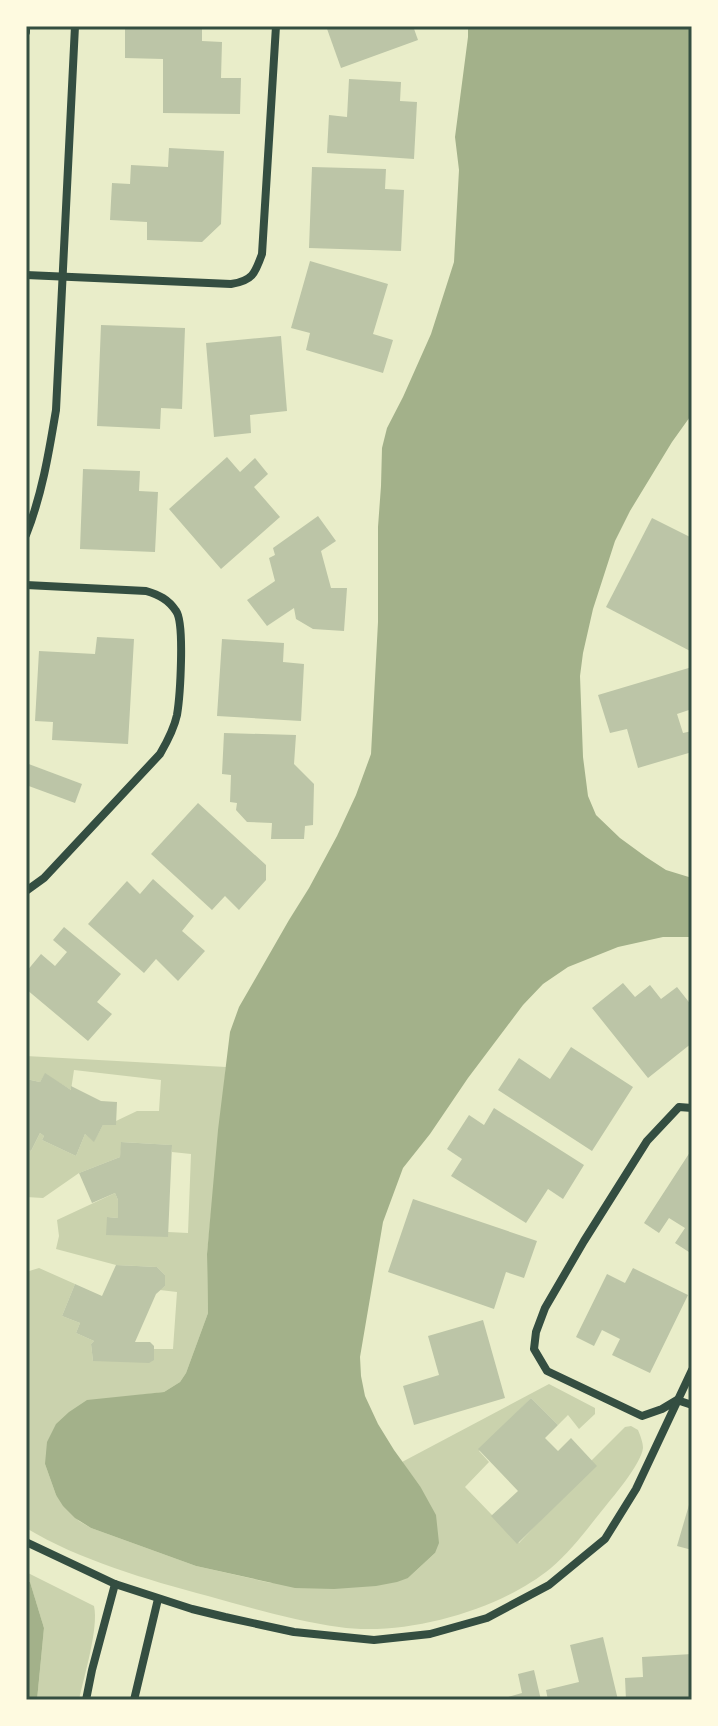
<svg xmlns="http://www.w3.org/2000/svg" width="718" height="1726" viewBox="0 0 718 1726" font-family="Signika,sans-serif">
  <rect width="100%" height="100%" fill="#e9edc9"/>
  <g fill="#cad2ad">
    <path d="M26 1056 226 1067 207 1254 208 1313 186 1373 180 1382 164 1392 117 1398 45 1464 56 1495 79 1521 91 1528 196 1566 271 1583 408 1578 435 1553 420 1486 402 1462 549 1384 595 1408V1414L579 1429 568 1415 558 1425 531 1398 479 1451 489 1462 465 1487 519 1543 593 1465 591 1461 625 1427 631 1426 638 1430C640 1435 643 1442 643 1448 641 1465 611 1499 600 1513 584 1533 570 1552 551 1568 500 1610 405 1637 339 1627 295 1621 251 1608 208 1596 148 1580 79 1560 26 1528V1354L29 1328 26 1326V1272L39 1268 75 1284 62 1316 80 1323 76 1333 94 1341 91 1344 93 1361 154 1359V1349H173L177 1292 160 1290 165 1286V1275L157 1267 116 1265 56 1249 59 1236 57 1220 115 1193 118 1200V1218L107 1217 168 1237V1232L188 1233 191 1154 172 1152 171 1145 122 1142 120 1157 79 1173 43 1198 26 1197V1149L31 1151 40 1133 44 1136 42 1140 76 1156 85 1134 94 1141 103 1125H116V1121L137 1111H159L161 1080 74 1070 71 1090 45 1074 40 1082 26 1079Z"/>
    <path d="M26 1572 94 1606C99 1628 84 1676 79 1700H37L44 1628 30 1582 26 1580Z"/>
  </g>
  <g fill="#a3b18a">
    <polygon points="468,26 692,26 692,414 672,442 630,511 615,541 593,609 583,653 580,676 583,757 588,796 596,815 620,838 646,857 666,870 692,878 692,937 663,937 618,947 568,967 543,984 523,1005 468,1078 430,1134 403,1168 383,1222 360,1357 361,1376 365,1396 378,1424 394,1450 420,1486 436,1515 439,1543 435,1553 408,1578 397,1582 376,1586 334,1589 295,1588 196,1566 91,1528 75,1518 63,1506 56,1495 45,1464 47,1442 56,1424 69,1412 87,1400 164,1392 180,1382 186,1373 208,1313 207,1254 218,1130 230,1032 239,1007 289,920 309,888 337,836 356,795 371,754 378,622 378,527 381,486 382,448 387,428 403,397 431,334 454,262 459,170 455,137 468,37"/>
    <polygon points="26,1581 30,1582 44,1628 37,1700 26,1700"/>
  </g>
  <g fill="#bcc5a7">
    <polygon points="125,26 202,26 202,41 222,42 221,78 241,78 240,114 163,113 163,59 125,58"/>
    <polygon points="326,26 413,26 418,40 341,68"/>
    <polygon points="349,79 401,82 400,101 417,102 414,159 327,153 329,115 347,117"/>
    <polygon points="169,148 224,151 221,224 202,242 147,240 147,222 110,220 112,183 130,184 131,165 168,167"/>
    <polygon points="312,167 386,169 385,189 404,190 401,251 309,248"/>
    <polygon points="310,261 388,284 373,334 393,340 383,373 306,350 310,333 291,328"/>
    <polygon points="101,325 185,328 182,409 161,408 160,429 97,426"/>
    <polygon points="281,336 287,411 250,415 251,433 214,437 206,343"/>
    <polygon points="227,457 240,472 255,458 268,474 254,487 280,517 221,569 169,509"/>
    <polygon points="83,469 140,471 139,491 158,492 155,552 80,549"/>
    <polygon points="318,516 336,541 321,551 331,588 347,588 344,631 313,629 296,619 294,608 267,626 247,600 275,581 269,558 275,555 273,548"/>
    <polygon points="652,518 692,538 692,652 606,607"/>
    <polygon points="97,637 134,639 128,744 52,740 53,722 35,721 39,651 95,654"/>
    <polygon points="222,639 284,643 283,662 304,664 301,721 217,716"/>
    <polygon points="692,667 692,709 677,714 683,733 692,731 692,752 638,768 627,729 610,733 598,695"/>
    <polygon points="224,733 296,735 294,764 314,784 313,825 305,826 304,839 271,839 272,823 247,822 236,810 237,803 230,802 231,775 222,774"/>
    <polygon points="26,763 82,784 75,803 26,785"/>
    <polygon points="198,803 266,865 266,880 239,910 225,896 212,910 151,854"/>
    <polygon points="153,879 194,916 182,931 205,951 178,981 156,959 144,973 88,924 127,881 140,894"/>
    <polygon points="64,927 121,974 97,1002 112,1014 88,1041 26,989 26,972 41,954 55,966 67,952 53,940"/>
    <polygon points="623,983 635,997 650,985 661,999 677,987 692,1006 692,1043 648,1078 592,1008"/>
    <polygon points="571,1047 633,1087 592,1151 498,1090 519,1058 550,1079"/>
    <polygon points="45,1073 71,1090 71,1086 101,1101 117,1102 116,1125 103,1125 94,1142 85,1134 76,1156 42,1140 44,1136 40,1133 31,1151 26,1149 26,1079 40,1082"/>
    <polygon points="494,1108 584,1165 563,1199 548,1189 526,1223 451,1176 462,1159 447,1149 469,1115 484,1125"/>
    <polygon points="121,1142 172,1145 168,1237 106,1235 107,1217 118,1218 118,1200 115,1193 92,1203 79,1173 120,1157"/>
    <polygon points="692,1149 692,1254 675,1243 685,1228 669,1218 659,1233 644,1223"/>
    <polygon points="413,1199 537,1241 524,1278 506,1272 494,1309 388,1272"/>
    <polygon points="116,1265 157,1267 165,1275 165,1286 156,1294 135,1342 150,1342 154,1346 154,1360 149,1363 93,1361 91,1344 94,1341 76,1333 80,1323 62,1316 75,1284 102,1296"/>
    <polygon points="633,1268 688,1295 650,1373 612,1355 620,1339 602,1330 594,1346 576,1337 607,1274 625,1283"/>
    <polygon points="483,1320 505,1398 414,1425 403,1386 439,1375 428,1336"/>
    <polygon points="531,1398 558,1425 545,1438 558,1451 571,1438 597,1466 517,1544 491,1516 518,1491 478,1449"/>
    <polygon points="691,1498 692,1498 692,1550 677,1546"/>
    <polygon points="603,1637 618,1700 548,1700 546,1690 579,1682 570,1645"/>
    <polygon points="692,1654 692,1700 626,1700 625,1678 643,1677 642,1657"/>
    <polygon points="534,1670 541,1700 498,1700 522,1693 518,1674"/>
  </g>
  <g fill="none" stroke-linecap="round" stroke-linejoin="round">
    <g stroke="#344e41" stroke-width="8">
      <polyline points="26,32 26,26"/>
      <path d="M26 275 231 284C252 281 255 274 262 254L276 26"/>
      <path d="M26 535C42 495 49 452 56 410L75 26"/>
      <path d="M26 585 146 591C159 595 168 599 176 611 185 623 180 697 177 715 174 729 167 742 160 754L44 878 26 891"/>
      <polyline points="692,1108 679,1107 647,1141 584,1241 545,1308 536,1332 534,1349 547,1371 642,1416 662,1409 677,1400 692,1405"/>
      <polyline points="26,1542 115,1584 192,1609 225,1617 294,1632 374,1640 430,1634 487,1618 549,1585 605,1539 636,1489 692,1370"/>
      <polyline points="86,1700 92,1670 115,1584"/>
      <polyline points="134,1700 158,1599"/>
    </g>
  </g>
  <rect width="718" height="1726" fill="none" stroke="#fefae0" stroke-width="56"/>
  <rect x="28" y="28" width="662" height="1670" fill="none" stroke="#344e41" stroke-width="3"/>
</svg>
